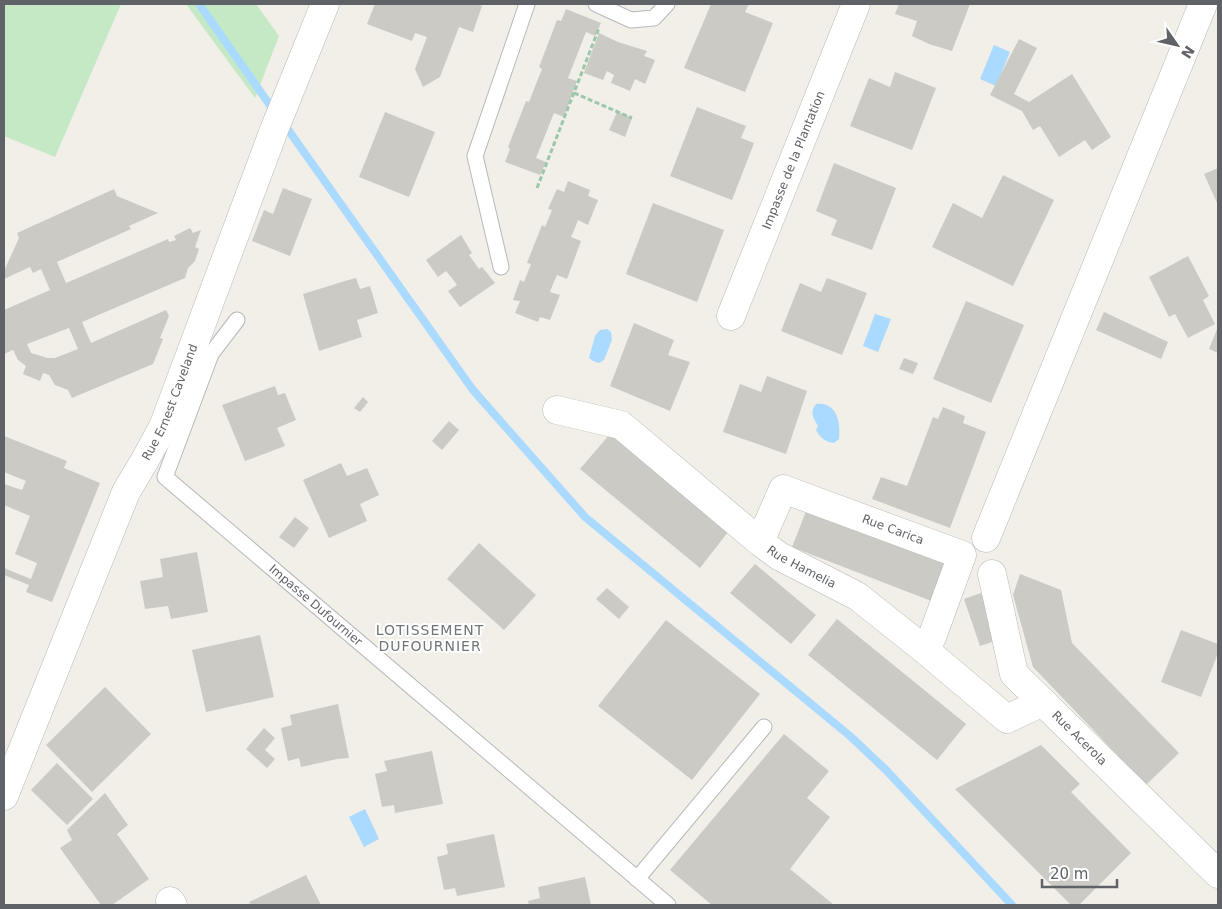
<svg xmlns="http://www.w3.org/2000/svg" width="1222" height="909" viewBox="0 0 1222 909" font-family="'DejaVu Sans',sans-serif">
  <rect width="100%" height="100%" fill="#f1efe8"/>
  <g fill="#c5e8c5">
    <polygon points="4,4 121,4 55,157 4,136"/>
    <polygon points="186,4 256,4 279,36 255,98"/>
  </g>
  <g fill="#aadaff">
    <polygon points="994,45 1010,52 996,86 980,79"/>
    <polygon points="875,314 891,319 878,352 863,346"/>
    <polygon points="607,329 611,332 612,340 604,360 599,363 593,361 589,358 595,336 600,330"/>
    <path d="M816 404C837 401 841 423 839 439L834 443C826 442 820 438 816 430L818 426C814 418 809 413 816 404Z"/>
    <polygon points="365,809 379,839 364,847 349,817"/>
  </g>
  <g fill="none" stroke-linecap="round" stroke-linejoin="round">
    <g stroke="#aadaff" stroke-width="8">
      <polyline points="199,4 274,111"/>
      <polyline points="284,124 473,390 585,517 850,736 886,770 1012,905"/>
    </g>
  </g>
  <g fill="#cccac5" fill-rule="evenodd">
    <polygon points="375,4 477,4 482,6 473,32 459,27 440,77 423,87 415,69 427,37 415,33 412,41 367,24"/>
    <polygon points="711,4 749,4 745,12 773,23 745,92 684,68"/>
    <polygon points="899,4 970,4 952,51 929,44 912,36 917,21 895,14"/>
    <polygon points="566,9 601,23 595,36 586,32 568,78 577,81 564,117 554,113 536,158 546,162 540,175 505,162 510,149 508,147 526,101 529,102 534,89 542,69 539,67 557,20 561,21"/>
    <polygon points="599,33 618,42 647,51 644,56 655,60 645,84 635,79 630,91 611,83 614,75 607,71 603,80 584,73"/>
    <polygon points="1019,39 1037,48 1014,94 1029,102 1072,74 1111,137 1092,150 1085,140 1059,157 1040,126 1033,130 1022,111 990,95"/>
    <polygon points="895,72 936,88 912,150 850,126 869,78 890,87"/>
    <polygon points="697,107 746,126 741,138 754,143 732,200 670,176"/>
    <polygon points="385,112 435,132 409,197 359,177"/>
    <polygon points="617,112 632,118 625,137 609,130"/>
    <polygon points="834,163 896,188 872,250 831,235 837,220 816,211"/>
    <polygon points="1218,168 1218,205 1204,174"/>
    <polygon points="1003,175 1054,200 1013,286 932,247 953,203 982,218"/>
    <polygon points="568,181 590,190 588,196 598,200 588,225 578,220 575,228 571,237 581,241 567,279 557,275 553,284 550,292 560,295 550,320 540,317 538,322 515,313 520,301 513,300 520,280 524,282 531,264 527,263 542,225 545,227 552,210 548,209 557,189 564,192"/>
    <polygon points="283,188 312,199 290,256 252,241 264,210 273,214"/>
    <path d="M114 189 117 196 158 213 129 226 131 229 57 262 66 283 168 239 169 242 176 240 174 236 190 228 193 233 201 230 195 247 199 249 195 261 188 268 185 278 82 322 91 343 166 310 169 316 160 338 163 339 153 364 72 398 68 390 55 385 49 375 43 373 40 381 23 374 26 366 18 360 13 350 4 354V310L50 290 41 269 33 273 30 267 4 279V271L19 238 17 233ZM69 328 78 349 55 358H48L31 353 27 344Z"/>
    <polygon points="653,203 724,230 697,302 626,274"/>
    <polygon points="461,235 472,253 469,255 479,269 482,267 495,283 460,307 448,291 457,285 452,278 446,271 438,277 426,260"/>
    <polygon points="1188,256 1209,296 1203,300 1215,324 1188,338 1175,314 1169,317 1149,277"/>
    <polygon points="356,278 360,289 370,286 378,313 357,320 362,337 319,351 303,294 345,281"/>
    <polygon points="827,278 867,293 842,355 781,331 800,283 821,292"/>
    <polygon points="966,301 1024,325 991,403 933,379"/>
    <polygon points="1104,312 1168,342 1161,359 1096,330"/>
    <polygon points="634,323 674,340 668,355 690,362 670,411 610,386"/>
    <polygon points="1218,327 1218,353 1209,349"/>
    <polygon points="904,358 918,363 913,374 899,369"/>
    <polygon points="767,376 807,391 786,454 723,432 740,384 761,392"/>
    <polygon points="275,386 278,395 285,393 296,420 277,428 285,446 245,461 222,405"/>
    <polygon points="363,397 368,402 360,412 354,408"/>
    <polygon points="943,407 965,416 963,423 986,432 950,528 872,499 881,477 907,486 933,417 938,419"/>
    <polygon points="449,421 459,430 442,450 432,441"/>
    <polygon points="610,434 728,532 700,568 580,469"/>
    <polygon points="4,436 67,461 64,468 100,483 52,602 26,592 29,585 4,575 4,568 31,579 37,563 15,554 30,516 4,505 4,484 22,490 26,481 4,472"/>
    <polygon points="341,463 347,476 367,468 379,495 360,504 367,521 329,538 303,480"/>
    <polygon points="809,504 956,560 939,604 792,547"/>
    <polygon points="295,517 309,528 294,548 279,537"/>
    <polygon points="479,543 536,595 504,630 447,579"/>
    <polygon points="197,552 208,612 171,619 168,606 145,609 140,581 163,577 160,559"/>
    <polygon points="755,564 816,615 791,644 730,593"/>
    <polygon points="1020,574 1061,590 1072,643 1179,753 1146,785 1033,667 1013,595"/>
    <polygon points="607,588 629,607 619,619 596,599"/>
    <polygon points="981,593 998,640 980,646 964,599"/>
    <polygon points="837,619 966,724 937,760 808,655"/>
    <polygon points="666,620 760,694 692,780 598,706"/>
    <polygon points="1181,630 1218,644 1218,653 1201,697 1161,682"/>
    <polygon points="260,635 274,697 206,712 192,650"/>
    <polygon points="105,687 151,734 92,792 46,745"/>
    <polygon points="338,704 349,758 337,759 301,767 299,758 288,761 281,728 292,725 290,715"/>
    <polygon points="264,728 275,738 265,750 275,759 267,768 246,749"/>
    <polygon points="784,734 829,771 807,798 830,817 790,869 834,905 712,905 670,870"/>
    <polygon points="1041,745 1080,784 1071,792 1131,853 1079,905 1071,905 955,789"/>
    <polygon points="432,751 443,804 395,813 394,805 382,807 375,774 387,771 384,761"/>
    <polygon points="57,763 93,799 67,825 31,790"/>
    <polygon points="105,793 128,825 117,834 149,879 112,905 101,905 60,848 72,840 67,830"/>
    <polygon points="494,834 505,887 457,896 455,888 444,890 437,857 448,854 446,844"/>
    <polygon points="306,875 321,905 251,905 249,902"/>
    <polygon points="585,877 591,905 529,905 528,901 540,898 538,887"/>
  </g>
  <g fill="none" stroke-linecap="round" stroke-linejoin="round">
    <defs>
      <g id="lane">
        <polyline points="596,4 631,20 654,18 667,4"/>
        <polyline points="501,267 475,156 527,4"/>
        <path id="s1" d="M237 320 211 354 165 477 668 905"/>
        <polyline points="637,879 764,727"/>
      </g>
      <g id="street">
        <path id="s2" d="M731 316 856 4"/>
        <path id="s3" d="M557 410 621 425 760 542 779 556 857 596 925 650 1007 719 1043 702"/>
        <polyline points="986,538 1203,4"/>
        <path id="s4" d="M760 542 783 489 962 555 932 637 925 650"/>
        <path id="s5" d="M992 574 1014 674 1218 874"/>
        <path id="s6" d="M4 796 126 492 145 460 163 427 274 130 325 4"/>
        <polyline points="170,901 173,905"/>
      </g>
    </defs>
    <use href="#lane" stroke="#b5b8bc" stroke-width="17"/>
    <use href="#street" stroke="#b5b8bc" stroke-width="29"/>
    <g stroke="#9cc7a9" stroke-width="3" stroke-dasharray="5 2.5" stroke-linecap="butt">
      <polyline points="574,93 632,118"/>
      <polyline points="537,188 599,28"/>
    </g>
    <use href="#lane" stroke="#fff" stroke-width="15"/>
    <use href="#street" stroke="#fff" stroke-width="28"/>
  </g>
  <g text-anchor="middle" stroke-width="4" stroke-linejoin="round" paint-order="stroke">
    <g font-size="12" fill="#5f6368" stroke="#fff">
      <text dy="4" stroke="none"><textPath href="#s2" startOffset="168">Impasse de la Plantation</textPath></text>
      <text dy="4" stroke="none"><textPath href="#s6" startOffset="428">Rue Ernest Caveland</textPath></text>
      <text dy="4" stroke="none"><textPath href="#s4" startOffset="175">Rue Carica</textPath></text>
      <text dy="4" stroke="none"><textPath href="#s3" startOffset="296">Rue Hamelia</textPath></text>
      <text dy="4" stroke="none"><textPath href="#s1" startOffset="372">Impasse Dufournier</textPath></text>
      <text dy="4" stroke="none"><textPath href="#s5" startOffset="194">Rue Acerola</textPath></text>
    </g>
    <g font-size="14" letter-spacing="1" fill="#70757a" stroke="#fff">
      <text x="430" y="635">LOTISSEMENT<tspan x="430" dy="16">DUFOURNIER</tspan></text>
    </g>
  </g>
  <rect width="1222" height="909" fill="none" stroke="#5f6368" stroke-width="10"/>
  <g transform="translate(1177 45) rotate(124)" stroke="#ffffff" stroke-width="4" paint-order="stroke">
  <path d="M0-4L9 19L0 12L-9 19Z" fill="#5f6368"/>
  <text y="-8" font-size="14" font-weight="bold" text-anchor="middle" fill="#5f6368">N</text>
  </g>
  <path d="M1042 879v8h75v-8" fill="none" stroke="#5f6368" stroke-width="2.5"/>
  <text x="1050" y="879" font-size="15" fill="#5f6368" stroke="#ffffff" stroke-width="4" paint-order="stroke">20 m</text>
</svg>
